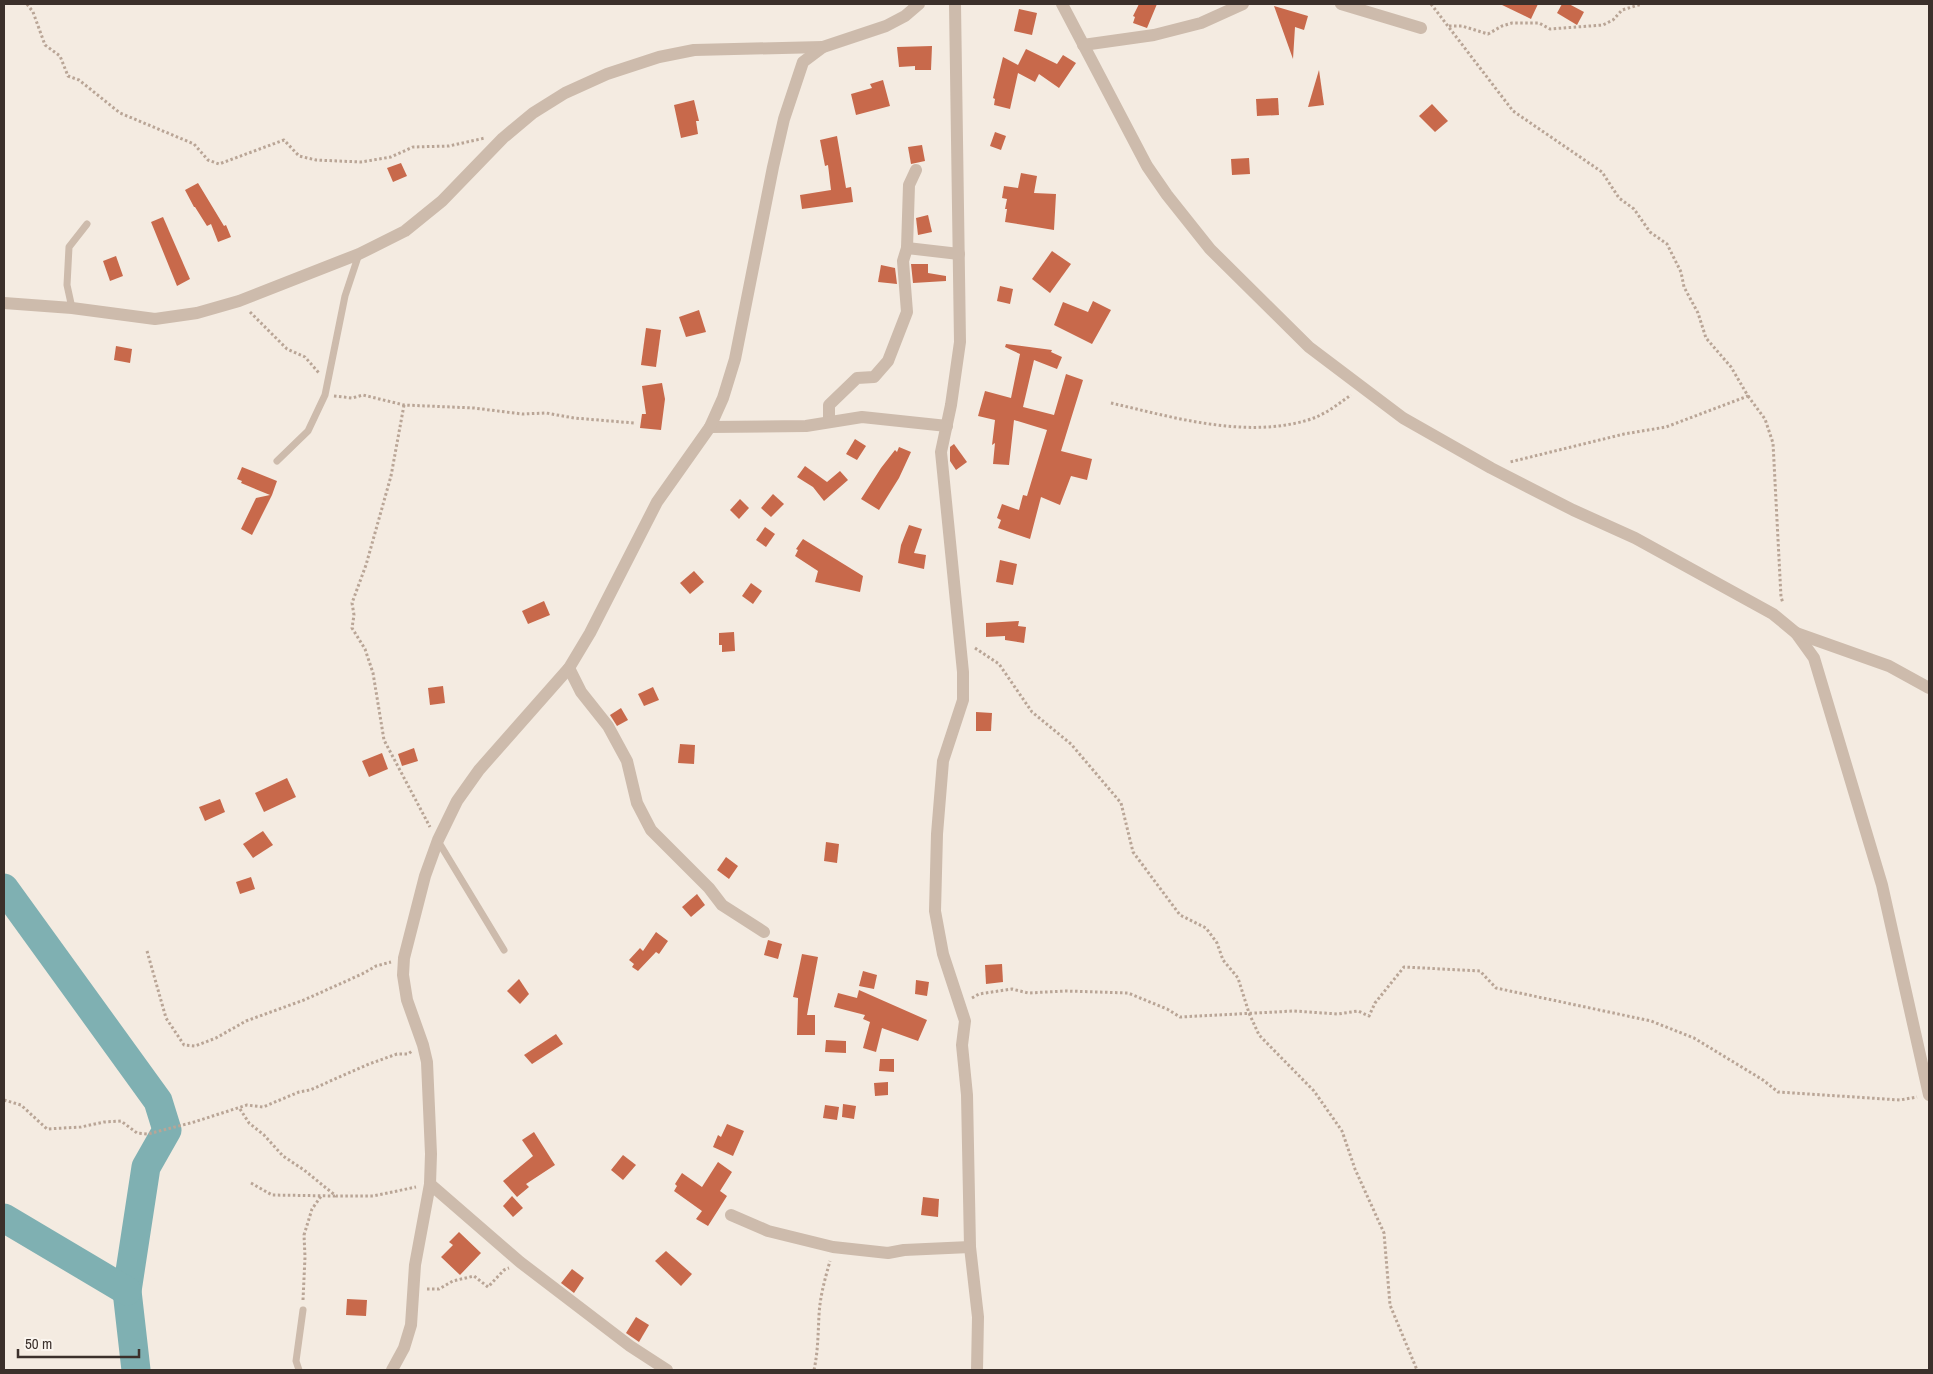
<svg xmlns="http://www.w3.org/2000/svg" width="1933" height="1374" viewBox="0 0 1933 1374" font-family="'Archivo Narrow',sans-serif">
  <rect width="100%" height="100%" fill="#f4ebe1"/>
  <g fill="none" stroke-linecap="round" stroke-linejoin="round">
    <g stroke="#7fb0b2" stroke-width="29">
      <polyline points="4,888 158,1101 167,1130 146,1167 127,1291 136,1370"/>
      <polyline points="4,1218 127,1291"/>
    </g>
  </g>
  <g fill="#c8694b">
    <polygon points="1139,4 1157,4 1147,28 1133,23 1135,17 1133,16"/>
    <polygon points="1500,4 1538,4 1531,19"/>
    <polygon points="1562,4 1569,4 1584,12 1577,25 1557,13"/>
    <polygon points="1274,6 1308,16 1304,30 1295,27 1293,59"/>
    <polygon points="1019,9 1037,13 1032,35 1014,31"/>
    <polygon points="932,46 931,70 915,70 915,66 899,67 897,47"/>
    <polygon points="1026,49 1057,64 1063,55 1076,63 1059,88 1039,74 1035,82 1018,73 1010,109 994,105 995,99 993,98 1003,57 1018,65"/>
    <polygon points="1319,70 1324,105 1308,107"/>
    <polygon points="883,80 890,106 856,115 851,94 872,88 870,84"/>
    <polygon points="1278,98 1279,115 1257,116 1256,99"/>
    <polygon points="694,100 699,121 696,121 698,134 681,138 674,105"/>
    <polygon points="1432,104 1448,121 1435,132 1419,116"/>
    <polygon points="995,132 1006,136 1001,150 990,146"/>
    <polygon points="837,136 846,188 851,187 853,202 802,209 800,195 831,190 828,165 825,166 820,140"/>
    <polygon points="922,145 925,161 911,164 908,147"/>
    <polygon points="1249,158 1250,174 1232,175 1231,159"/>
    <polygon points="401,163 407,176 393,182 387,168"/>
    <polygon points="1021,173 1037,176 1034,193 1056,194 1054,230 1005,222 1007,209 1005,209 1007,199 1002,198 1004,186 1018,188"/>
    <polygon points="198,183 224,226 226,225 231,237 218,242 211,224 207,226 195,207 194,207 185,190"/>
    <polygon points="928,215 932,232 918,235 916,218"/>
    <polygon points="163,217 190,279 177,286 151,222"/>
    <polygon points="1052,251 1071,264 1050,293 1032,279"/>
    <polygon points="116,256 123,276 110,281 103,261"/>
    <polygon points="911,264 928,264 928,273 946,276 946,281 913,283"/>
    <polygon points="881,265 895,268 897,284 878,282"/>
    <polygon points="1000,286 1013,289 1010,304 997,301"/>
    <polygon points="1093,301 1111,310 1092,344 1054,325 1063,302 1088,312"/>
    <polygon points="699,310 706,332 686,337 679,317"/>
    <polygon points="646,328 661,330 656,367 641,365"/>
    <polygon points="1006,344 1052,350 1051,352 1062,357 1057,369 1034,360 1023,407 1054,415 1066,374 1083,380 1061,451 1092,459 1087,480 1071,476 1060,505 1041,497 1030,539 998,528 1001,520 997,518 1002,504 1019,510 1023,495 1027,496 1047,430 1014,420 1009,465 993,464 995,443 992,445 995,420 978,416 985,391 1011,398 1020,354 1005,347"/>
    <polygon points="116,346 132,349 130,363 114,360"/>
    <polygon points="662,383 665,399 661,430 640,428 642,414 646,414 642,386"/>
    <polygon points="855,439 866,446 857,460 846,454"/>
    <polygon points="954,444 967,462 956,470 950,461 950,447"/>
    <polygon points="899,447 911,452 899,478 879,510 861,499 881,468 895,450 897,452"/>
    <polygon points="805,466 827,482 840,471 848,480 824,501 813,487 797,477"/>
    <polygon points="242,467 277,481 272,495 252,535 241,529 256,498 270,495 241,483 242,481 237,479"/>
    <polygon points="773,494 784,504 771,517 761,508"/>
    <polygon points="740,499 749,508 739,519 730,510"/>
    <polygon points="909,525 922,529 914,553 926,555 924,569 898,563 901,545"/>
    <polygon points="765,527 775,534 766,547 756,540"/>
    <polygon points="803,539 863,576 860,592 815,582 818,571 795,556 798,550 796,549"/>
    <polygon points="1000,560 1017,564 1013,585 996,582"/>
    <polygon points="694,571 704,582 690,594 680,583"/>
    <polygon points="751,583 762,591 753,604 742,596"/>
    <polygon points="544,601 550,615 528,624 522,611"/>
    <polygon points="1019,621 1018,626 1026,627 1024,643 1005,640 1005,636 986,637 986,623"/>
    <polygon points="734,632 735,651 722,652 722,645 719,645 719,633"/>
    <polygon points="443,686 445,703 430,705 428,688"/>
    <polygon points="653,687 659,700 644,706 638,694"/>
    <polygon points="621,708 628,720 617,726 610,715"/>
    <polygon points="976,712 992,713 991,731 976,731"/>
    <polygon points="680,744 695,745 694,764 678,763"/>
    <polygon points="414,748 418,761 402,766 398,754"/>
    <polygon points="382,753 388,769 369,777 362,761"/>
    <polygon points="287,778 296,797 264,812 255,793"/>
    <polygon points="220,799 225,812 205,821 199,807"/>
    <polygon points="263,831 273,845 253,858 243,844"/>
    <polygon points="826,842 839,844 837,863 824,861"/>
    <polygon points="726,857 738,866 729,879 717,870"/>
    <polygon points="251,877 255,889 240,894 236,882"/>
    <polygon points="697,894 705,905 691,917 682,907"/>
    <polygon points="656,932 668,941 659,954 656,952 638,971 632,967 634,964 629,960 640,948 643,951"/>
    <polygon points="768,940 782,944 778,959 764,955"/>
    <polygon points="802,954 818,957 807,1015 815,1015 815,1035 797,1035 798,998 793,997"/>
    <polygon points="1002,964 1003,982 986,984 985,965"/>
    <polygon points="863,971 877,975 874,989 859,986"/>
    <polygon points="519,979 529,994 520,1004 507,991"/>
    <polygon points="916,980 929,982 927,996 915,994"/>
    <polygon points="859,990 927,1020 918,1041 882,1028 876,1052 863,1048 870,1022 863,1019 865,1015 834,1007 838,993 857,998"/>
    <polygon points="556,1034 563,1044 532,1064 524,1055"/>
    <polygon points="826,1040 846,1041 846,1053 825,1052"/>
    <polygon points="880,1059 894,1059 894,1072 879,1071"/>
    <polygon points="888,1082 888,1095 875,1096 874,1083"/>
    <polygon points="843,1104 856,1106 854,1119 842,1117"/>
    <polygon points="825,1105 839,1107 837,1120 823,1118"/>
    <polygon points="727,1124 744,1131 733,1156 713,1147 718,1135 721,1137"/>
    <polygon points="534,1132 555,1165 526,1184 529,1187 517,1197 503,1181 533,1156 522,1140"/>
    <polygon points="623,1155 636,1165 623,1180 611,1170"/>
    <polygon points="718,1162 732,1172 720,1191 727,1196 708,1226 696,1219 702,1211 674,1191 677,1186 675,1184 682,1173 702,1187"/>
    <polygon points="512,1196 523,1208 513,1217 503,1206"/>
    <polygon points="923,1197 939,1199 938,1217 921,1215"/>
    <polygon points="459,1232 481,1253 460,1275 441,1257 453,1245 449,1242"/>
    <polygon points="666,1251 692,1274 681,1286 655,1261"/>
    <polygon points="572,1269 584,1278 574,1293 561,1283"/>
    <polygon points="347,1299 367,1300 366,1316 346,1315"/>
    <polygon points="636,1317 649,1325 639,1342 626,1333"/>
  </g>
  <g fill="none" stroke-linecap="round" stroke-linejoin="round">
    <g stroke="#b9a596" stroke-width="3" stroke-dasharray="2.5 2.5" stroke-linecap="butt">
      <polyline points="27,4 33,12 45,45 60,56 68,76 79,80 120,113 194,144 208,160 219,164 284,140 299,156 316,160 361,162 391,157 413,147 449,146 485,138"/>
      <polyline points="1431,4 1513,111 1602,172 1619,198 1634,209 1650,232 1667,244 1681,272 1684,287 1698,313 1706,338 1731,367 1748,396 1666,427 1624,434 1510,462"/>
      <polyline points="1449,26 1462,26 1488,34 1502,26 1512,23 1539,23 1550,29 1603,25 1613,20 1622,10 1642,4"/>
      <polyline points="250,312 287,349 305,357 319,373"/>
      <polyline points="334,396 352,398 363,395 404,405 474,408 522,414 546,413 574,418 634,423"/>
      <polyline points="1748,396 1765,419 1773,443 1781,597 1783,603"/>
      <path d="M1111 403C1172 417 1245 439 1308 420 1325 415 1338 404 1351 395"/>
      <polyline points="404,405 391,476 366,565 352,603 354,615 352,628 365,649 373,673 384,740 430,827"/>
      <polyline points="975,648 999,664 1032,712 1071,744 1121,803 1133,852 1180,915 1206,928 1217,943 1223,960 1238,978 1249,1013 1259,1035 1314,1091 1342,1131 1355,1169 1384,1233 1390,1305 1417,1370"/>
      <polyline points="147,951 166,1018 184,1045 195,1046 216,1038 246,1021 304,1000 362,974 376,966 391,962"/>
      <polyline points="972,998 979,994 1012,989 1028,993 1066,991 1128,993 1167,1009 1180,1017 1294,1011 1338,1014 1358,1011 1369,1016 1375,1003 1404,967 1480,971 1496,988 1651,1021 1694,1038 1763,1080 1778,1092 1900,1100 1917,1097"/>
      <polyline points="4,1100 21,1105 47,1129 81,1127 104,1122 121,1121 137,1133 148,1134 194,1122 247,1105 263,1107 299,1092 310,1090 369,1064 397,1054 408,1054 412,1051"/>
      <polyline points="240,1109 249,1123 264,1135 283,1156 304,1170 336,1196 373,1196 416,1187"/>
      <polyline points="251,1183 272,1195 335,1196"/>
      <polyline points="427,1289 439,1289 453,1281 474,1276 488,1287 504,1270 509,1268"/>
      <polyline points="303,1300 305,1257 304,1235 312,1209 322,1195"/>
      <path d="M814 1370C818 1352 818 1334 819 1315 820 1296 825 1279 830 1261"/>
    </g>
    <g stroke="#cdbbac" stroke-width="7">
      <polyline points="72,308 67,285 69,247 87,224"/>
      <polyline points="277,461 308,431 325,395 345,296 359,254"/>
      <polyline points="438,841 504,950"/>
      <polyline points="299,1370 296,1361 303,1310"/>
    </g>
    <g stroke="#cdbbac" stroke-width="12">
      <polyline points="955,4 960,342 951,405 941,452 963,672 963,700 943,761 937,834 935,911 943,954 965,1021 962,1045 967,1095 970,1247 978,1317 977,1370"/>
      <polyline points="1062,4 1147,166 1167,195 1210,249 1309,347 1403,418 1491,468 1573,510 1635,538 1773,614 1796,633 1814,658 1882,885 1929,1095"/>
      <polyline points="1341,4 1421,28"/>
      <polyline points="1083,45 1154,35 1201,23 1243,4"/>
      <polyline points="907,248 959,254"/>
      <polyline points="4,303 72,308 155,319 197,313 239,301 359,254 405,231 442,201 503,138 533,113 565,93 607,74 659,57 694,50 823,47"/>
      <polyline points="829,422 829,405 857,378 874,377 888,361 907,312 903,261 907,248 909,185 916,170"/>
      <polyline points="710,427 806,426 862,417 947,426"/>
      <polyline points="1796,633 1889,666 1929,688"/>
      <polyline points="569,668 581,692 608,726 627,761 637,803 651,830 709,888 722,905 764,932"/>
      <polyline points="430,1184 520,1262 630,1346 667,1370"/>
      <polyline points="731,1215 768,1231 833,1247 888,1253 904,1250 970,1247"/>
    </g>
    <polyline stroke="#cdbbac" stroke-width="12" points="392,1370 404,1348 411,1325 415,1265 430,1184 431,1154 427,1062 423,1045 407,1000 403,975 404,958 425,876 438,840 457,801 479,770 569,668 590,633 657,502 710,427 723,398 735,359 773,167 784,119 803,62 823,47 886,26 905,16 919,4"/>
  </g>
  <rect width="1933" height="1374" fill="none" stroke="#3b302b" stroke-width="10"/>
  <path d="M18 1349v8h121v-8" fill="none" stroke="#3b302b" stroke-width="2.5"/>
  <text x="25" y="1349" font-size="15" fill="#3b302b" stroke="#fbf5ee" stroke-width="4" paint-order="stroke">50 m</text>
</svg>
